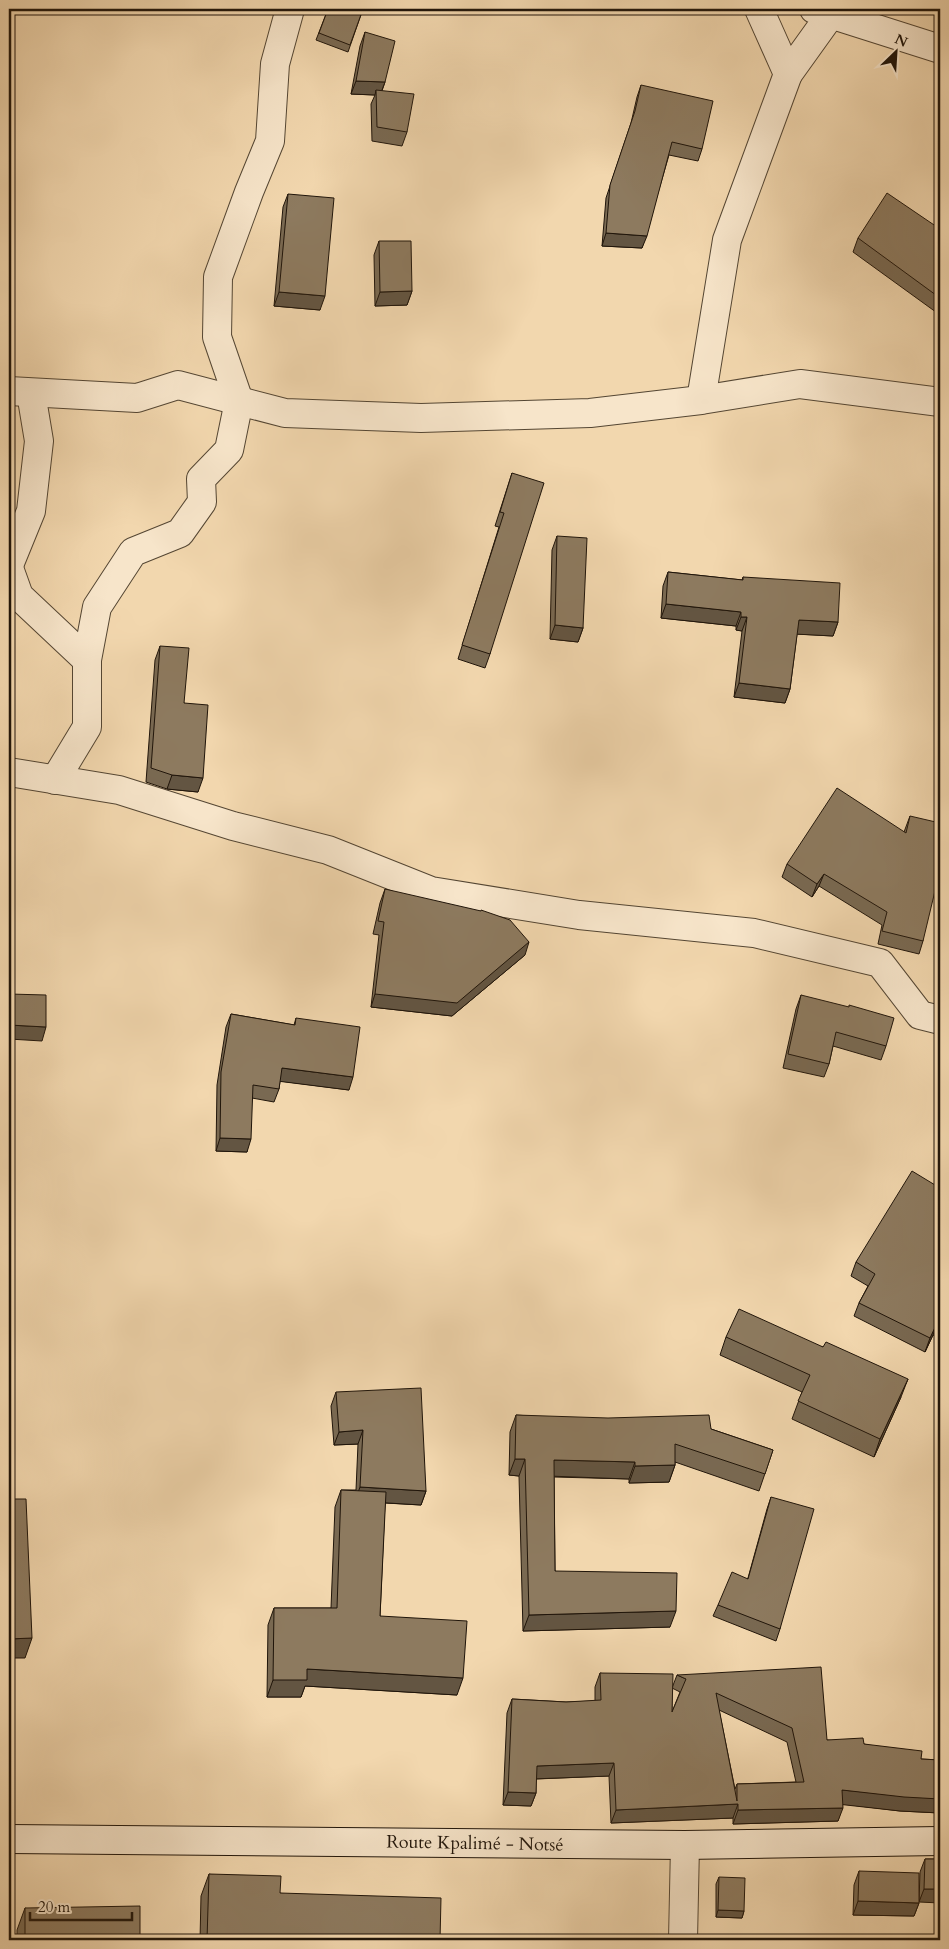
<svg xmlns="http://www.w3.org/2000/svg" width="949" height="1949" viewBox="0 0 949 1949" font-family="Cardo,serif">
  <rect width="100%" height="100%" fill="#f2d7ae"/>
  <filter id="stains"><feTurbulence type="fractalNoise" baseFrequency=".004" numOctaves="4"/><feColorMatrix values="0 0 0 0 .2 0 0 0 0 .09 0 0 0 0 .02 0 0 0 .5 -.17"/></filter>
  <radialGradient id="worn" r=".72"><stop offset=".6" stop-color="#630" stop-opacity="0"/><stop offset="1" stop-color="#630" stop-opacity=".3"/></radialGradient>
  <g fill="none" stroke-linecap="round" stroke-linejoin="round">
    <defs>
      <g id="minor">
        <polyline points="814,9 940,49"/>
        <polyline points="788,74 831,14 831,9"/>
        <polyline points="9,391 137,398 178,385 285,413 421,418 590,413 701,400 800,384 940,402"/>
        <polyline points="701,400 727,240 788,74 759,9"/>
        <polyline points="9,565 31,511 39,441 31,393"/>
        <polyline points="9,568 19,596 87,660 87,727 55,780"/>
        <polyline points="87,660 97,607 133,552 180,533 202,502 201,479 229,450 239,401 217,337 218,277 249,192 270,141 275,64 290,9"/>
        <polyline points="9,772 119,790 233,826 328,850 431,891 579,915 754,933 880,963 920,1015 940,1020"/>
        <polyline points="683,1940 685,1845"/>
      </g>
      <polyline id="secondary" points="9,1839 685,1845 940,1841"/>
    </defs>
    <use href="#minor" stroke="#544633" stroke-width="30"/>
    <use href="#secondary" stroke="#20150a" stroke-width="30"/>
    <use href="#minor" stroke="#f7e5ca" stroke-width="28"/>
    <use href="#secondary" stroke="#f7e5ca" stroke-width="28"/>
  </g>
  <g fill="#796952" stroke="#20150a" fill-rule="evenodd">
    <polygon points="328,9 363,9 348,52 316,40"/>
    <polygon points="365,32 385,82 382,91 407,132 402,146 372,141 371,104 375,95 351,94 360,46"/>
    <polygon points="641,85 702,149 698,161 669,155 642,248 602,246 606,198 631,123 637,97"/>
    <polygon points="288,194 320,310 274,306 283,207"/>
    <polygon points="940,229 940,315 853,252 858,238"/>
    <polygon points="379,241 412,291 407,305 375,306 374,255"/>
    <polygon points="512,473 490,654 485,668 458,659 499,527 495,526"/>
    <polygon points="557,536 583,628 578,642 550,639 552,550"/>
    <polygon points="668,572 742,580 743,577 838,622 833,636 797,634 790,689 785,703 734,697 742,631 736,630 736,626 661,618 663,586"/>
    <polygon points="160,646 184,703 198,792 167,789 146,782 155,660"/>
    <polygon points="910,816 923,941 919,954 878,944 882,925 819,886 812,897 782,877 787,864 904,832"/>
    <polygon points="385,889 525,955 452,1016 371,1007 379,935 373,934 380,903"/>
    <polygon points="801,995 886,1046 881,1060 833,1046 829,1064 824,1077 783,1068 796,1009"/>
    <polygon points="231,1014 294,1025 296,1018 349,1090 280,1081 279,1089 274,1102 252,1098 247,1152 216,1151 217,1085 226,1027"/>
    <polygon points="940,1188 940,1339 933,1335 925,1352 854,1316 859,1303 868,1286 851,1276 856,1262"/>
    <polygon points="726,1337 823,1347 901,1397 874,1457 792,1419 802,1392 720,1355"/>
    <polygon points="336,1392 426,1491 421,1505 385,1503 380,1616 457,1695 305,1686 301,1697 267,1697 268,1625 274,1608 331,1608 335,1507 341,1490 356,1490 358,1444 334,1445 331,1406"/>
    <polygon points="516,1415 711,1429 773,1450 759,1491 675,1462 675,1465 669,1482 629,1483 629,1479 554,1477 555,1571 670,1627 523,1631 519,1476 509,1475 510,1432"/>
    <polygon points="771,1497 780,1629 776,1641 713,1616 718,1605 748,1578 767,1509"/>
    <path d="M600 1673 672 1688 677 1675 827 1740 864 1744 921 1759 940 1760V1813L900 1811 843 1804 838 1821 733 1824V1818L611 1823 609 1776 536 1779V1793L531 1806 503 1805 507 1713 512 1699 566 1702 595 1701V1687ZM672 1688 680 1692 672 1712ZM719 1710 787 1742 796 1782 737 1784 735 1789Z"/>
    <polygon points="925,1859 940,1859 919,1902 920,1872"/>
    <polygon points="859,1871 919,1903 914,1916 853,1915 854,1885"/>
    <polygon points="209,1874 280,1893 440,1940 200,1940 201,1896"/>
    <polygon points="719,1877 744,1911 742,1918 716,1917 716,1884"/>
    <polygon points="25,1908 140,1940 17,1940 17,1930"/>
  </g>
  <g fill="#635542" stroke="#20150a">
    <polygon points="356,81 385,82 380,95 376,90 375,95 351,94"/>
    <polygon points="606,233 647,236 642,248 602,246"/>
    <polygon points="412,291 407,305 375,306 380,292"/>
    <polygon points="279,292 325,296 320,310 274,306"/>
    <polygon points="666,604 741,612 736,626 661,618"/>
    <polygon points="741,617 747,617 742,631 736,630"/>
    <polygon points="799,620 838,622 833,636 794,634"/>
    <polygon points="555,625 583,628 578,642 550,639"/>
    <polygon points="739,683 790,689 785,703 734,697"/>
    <polygon points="172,775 203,778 198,792 167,789"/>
    <polygon points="824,874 819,886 812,897 817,884"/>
    <polygon points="529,942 525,955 452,1016 371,1007 375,994"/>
    <polygon points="9,1025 46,1027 42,1041 9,1039"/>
    <polygon points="282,1068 353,1077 349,1090 277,1081"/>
    <polygon points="220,1138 251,1139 247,1152 216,1151"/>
    <polygon points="938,1321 933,1335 925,1352 930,1338"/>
    <polygon points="908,1379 901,1397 874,1457 880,1439"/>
    <polygon points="363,1430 358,1444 334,1445 339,1432"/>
    <polygon points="515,1459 525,1459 519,1476 509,1475"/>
    <polygon points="554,1460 635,1462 629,1479 548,1476"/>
    <polygon points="675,1465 669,1482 629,1483 635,1466"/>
    <polygon points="360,1487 426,1491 421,1505 355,1501"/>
    <polygon points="676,1611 670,1627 523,1631 529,1615"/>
    <polygon points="32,1638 25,1658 9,1658 9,1639"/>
    <polygon points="307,1669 463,1678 457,1695 305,1686 301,1697 267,1697 273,1680"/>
    <polygon points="614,1763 609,1776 532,1779 537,1766"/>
    <polygon points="842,1790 940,1799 940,1813 900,1811 837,1804"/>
    <polygon points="508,1792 536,1793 531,1806 503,1805"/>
    <polygon points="738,1804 733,1818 611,1823 616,1810"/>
    <polygon points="843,1808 838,1821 733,1824 738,1810"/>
    <polygon points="924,1889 940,1889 940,1903 919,1902"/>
    <polygon points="858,1901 919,1903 914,1916 853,1915"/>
    <polygon points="718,1910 744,1911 742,1918 716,1917"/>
  </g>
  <g fill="#8d7a5f" stroke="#20150a" fill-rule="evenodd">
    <polygon points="328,9 363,9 350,45 319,33"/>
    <polygon points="365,32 395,41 385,82 356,81"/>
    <polygon points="641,85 713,101 702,149 672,142 647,236 606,233 610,185 635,111"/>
    <polygon points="376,90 414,94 407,132 377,127"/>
    <polygon points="887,193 940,229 940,298 858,238"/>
    <polygon points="288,194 334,198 325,296 279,292"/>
    <polygon points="379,241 411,241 412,291 380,292"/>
    <polygon points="512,473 544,483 490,654 462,645 504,513 500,512"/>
    <polygon points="557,536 587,538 583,628 555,625"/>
    <polygon points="668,572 743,580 743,577 840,583 838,622 799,620 790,689 739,683 747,617 741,617 741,612 666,604"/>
    <polygon points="160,646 189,648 184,703 208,705 203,778 172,775 151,768"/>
    <polygon points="837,788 906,833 910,816 940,823 940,870 923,941 882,931 887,912 824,874 817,884 787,864"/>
    <polygon points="385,889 481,911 481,910 510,920 529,942 457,1003 375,994 384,922 378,921"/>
    <polygon points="9,994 46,995 46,1027 9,1025"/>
    <polygon points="801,995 849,1007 849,1005 894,1018 886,1046 836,1032 829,1064 788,1054"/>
    <polygon points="231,1014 295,1025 296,1018 360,1027 353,1077 282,1068 279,1089 253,1085 251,1139 220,1138 221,1072"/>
    <polygon points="912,1171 940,1188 940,1323 938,1321 930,1338 859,1303 875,1274 856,1262"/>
    <polygon points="739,1309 823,1347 826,1342 908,1379 880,1439 798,1401 810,1375 726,1337"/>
    <polygon points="421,1388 426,1491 360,1487 363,1430 339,1432 336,1392"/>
    <polygon points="516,1415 608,1418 709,1415 711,1429 773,1450 765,1474 675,1444 675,1465 635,1466 635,1462 554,1460 555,1571 677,1573 676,1611 529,1615 525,1459 515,1459"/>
    <polygon points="341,1490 386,1492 380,1616 467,1621 463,1678 307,1669 307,1680 273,1680 274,1608 337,1608"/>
    <polygon points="771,1497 814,1509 780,1629 718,1605 732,1572 748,1579"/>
    <polygon points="9,1499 26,1499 32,1638 9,1639"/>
    <path d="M821 1667 827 1740 863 1738 864 1744 922 1751 921 1759 940 1760V1799L904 1797 842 1790 843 1808 738 1810V1804L616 1810 614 1763 537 1766 536 1793 508 1792 512 1699 566 1702 601 1700 600 1673 673 1674 672 1712 686 1679 677 1675ZM716 1693 792 1728 804 1782 737 1784V1801Z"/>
    <polygon points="925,1859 940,1859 940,1889 924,1889"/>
    <polygon points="859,1871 919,1873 919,1903 858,1901"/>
    <polygon points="209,1874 281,1876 280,1893 441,1898 440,1940 207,1940"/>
    <polygon points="719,1877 745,1878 744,1911 718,1910"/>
    <polygon points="140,1906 140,1940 25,1940 25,1908"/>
  </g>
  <g text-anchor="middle" stroke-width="4" stroke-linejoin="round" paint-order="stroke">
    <g font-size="18" fill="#20150a" stroke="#f7e5ca">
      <text transform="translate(475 1843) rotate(1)" y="6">Route Kpalimé - Notsé</text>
    </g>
  </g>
  <rect width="949" height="1949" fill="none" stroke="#f2d7ae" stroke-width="30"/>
  <rect x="10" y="10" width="929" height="1929" fill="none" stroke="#20150a" stroke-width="2.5"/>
  <rect x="15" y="15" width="919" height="1919" fill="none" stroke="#20150a"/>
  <g transform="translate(896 52) rotate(25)" stroke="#f7e5ca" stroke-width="4" paint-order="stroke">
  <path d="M0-4L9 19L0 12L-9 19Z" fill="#20150a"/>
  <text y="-8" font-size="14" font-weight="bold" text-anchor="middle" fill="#20150a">N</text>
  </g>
  <path d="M30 1912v8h102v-8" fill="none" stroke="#20150a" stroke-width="2.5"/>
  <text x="38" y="1912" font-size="15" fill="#20150a" stroke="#f7e5ca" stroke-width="4" paint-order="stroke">20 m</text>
  <rect width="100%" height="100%" filter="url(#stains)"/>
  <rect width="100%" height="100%" fill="url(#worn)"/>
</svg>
